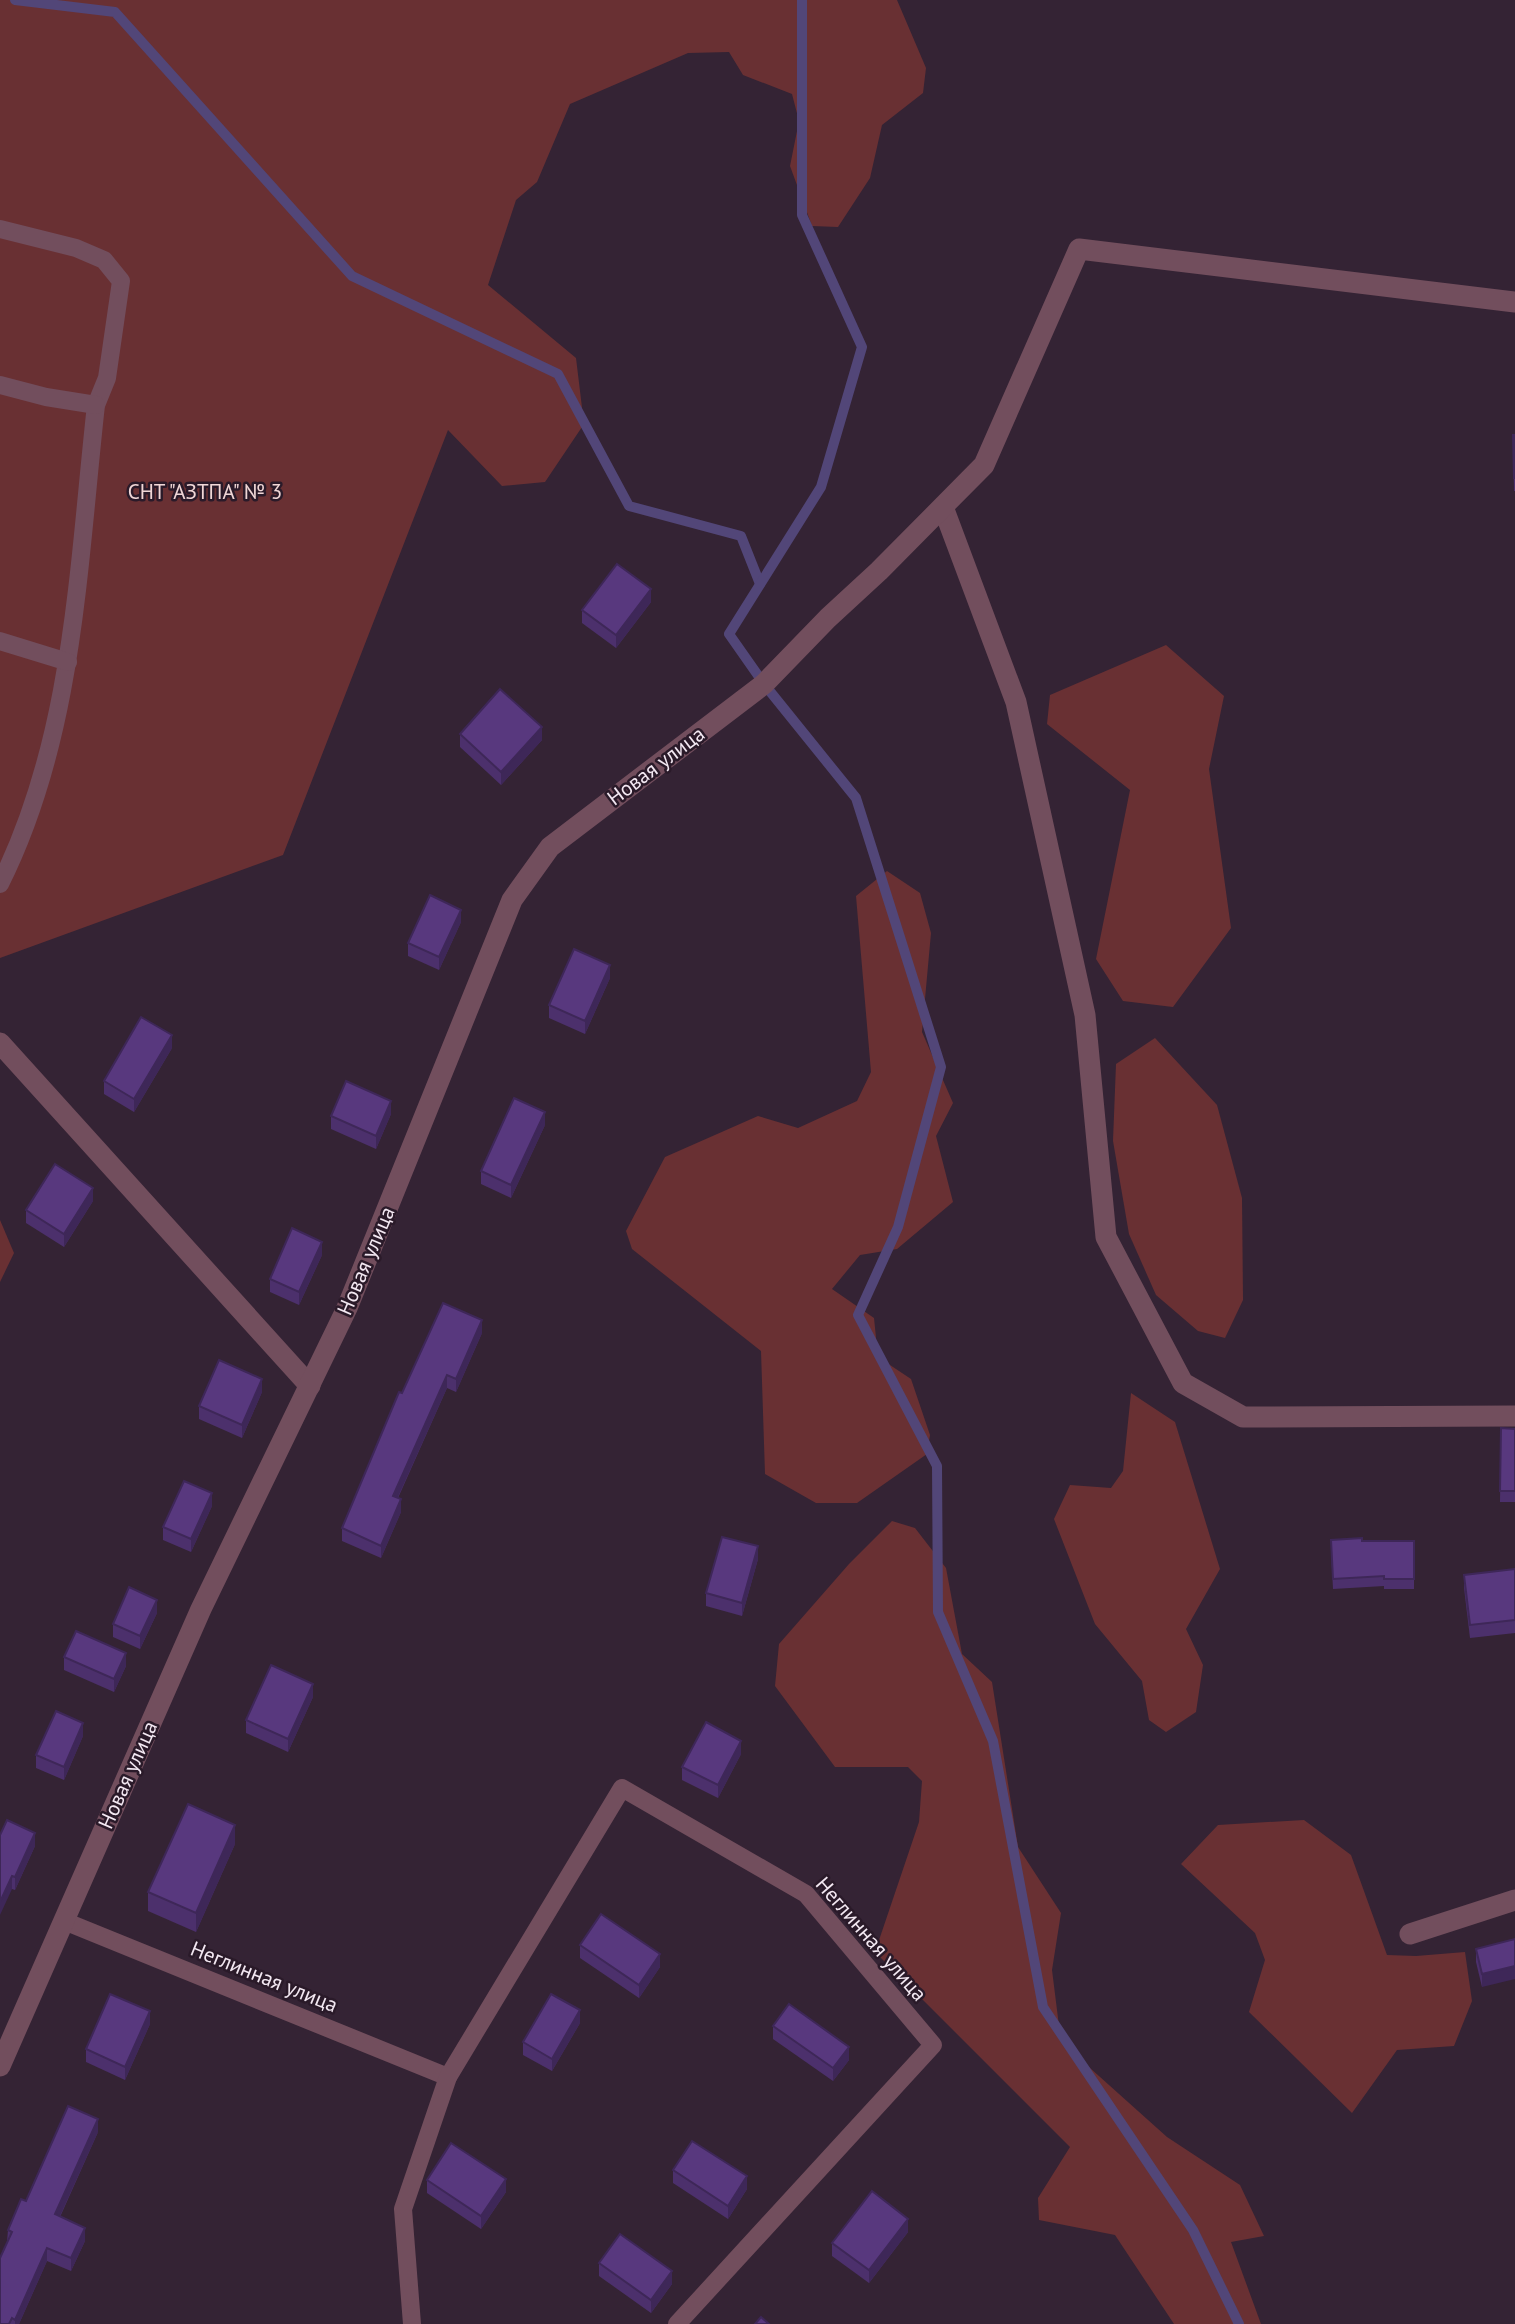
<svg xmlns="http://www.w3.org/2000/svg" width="1515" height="2324" viewBox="0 0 1515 2324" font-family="'PT Sans',sans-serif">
  <rect width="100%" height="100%" fill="#342334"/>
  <g fill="#693033">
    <polygon points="0,0 897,0 926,68 923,93 882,125 870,178 838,227 812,226 790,166 799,121 792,94 743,75 729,52 688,53 570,104 537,182 516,200 488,285 576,358 584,424 545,482 502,486 448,430 283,855 0,958"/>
    <polygon points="1166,645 1224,696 1209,769 1231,928 1173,1007 1123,1001 1096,959 1130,790 1047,724 1050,695"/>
    <polygon points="887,871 920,893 931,933 922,1032 953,1103 936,1136 953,1202 897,1249 860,1255 832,1289 874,1318 878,1357 911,1379 930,1435 927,1454 857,1503 816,1503 765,1474 761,1351 632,1249 626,1231 665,1157 758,1116 798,1128 857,1101 871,1072 856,896"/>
    <polygon points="1155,1038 1217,1105 1242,1198 1243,1300 1225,1338 1198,1331 1156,1295 1129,1234 1113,1141 1116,1064"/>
    <polygon points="0,1220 14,1253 0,1282"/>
    <polygon points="1131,1393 1175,1422 1220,1569 1186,1629 1203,1665 1196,1712 1166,1732 1149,1720 1142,1681 1095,1624 1054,1519 1070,1485 1111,1488 1123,1471"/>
    <polygon points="892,1521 915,1528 946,1568 962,1654 992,1682 1018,1847 1061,1913 1052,1970 1061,2042 1167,2137 1240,2185 1264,2236 1231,2242 1261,2324 1174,2324 1115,2235 1039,2220 1038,2198 1070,2147 875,1952 919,1822 922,1781 908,1767 835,1767 775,1686 779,1644 849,1564"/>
    <polygon points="1304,1820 1351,1855 1387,1955 1416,1956 1465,1952 1472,2001 1454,2046 1397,2050 1352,2113 1249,2012 1265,1960 1255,1933 1181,1864 1218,1825"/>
  </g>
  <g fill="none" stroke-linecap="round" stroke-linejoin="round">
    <g stroke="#524678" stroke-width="10">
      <polyline points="15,0 115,12 352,276 558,374 629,506 741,536 760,584"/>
      <polyline points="802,0 802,215 862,347 821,487 729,634 764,684 856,798 941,1067 898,1227 858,1315 937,1466 938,1612 993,1741 1043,2007 1193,2230 1239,2324"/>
    </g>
    <g stroke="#724e5d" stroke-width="18">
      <path d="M0 229 76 248 104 260 121 281 107 378 96 405C78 566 74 736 0 884"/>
      <polyline points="0,385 46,397 96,405"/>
      <polyline points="0,641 68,662"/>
      <polyline points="64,1921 448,2077"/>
      <polyline points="412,2324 403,2209 448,2077 622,1788 806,1894 933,2045 677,2324"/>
    </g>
    <g stroke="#724e5d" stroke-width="21">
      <polyline points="943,507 1016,702 1085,1015 1106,1237 1183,1383 1243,1417 1515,1416"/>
      <polyline points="0,1043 310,1386"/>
      <polyline points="1410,1934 1515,1900"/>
      <polyline points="0,2066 201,1609 347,1308 512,900 550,847 764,684 828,618 879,571 984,465 1079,249 1515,302"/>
    </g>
  </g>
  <g fill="#4c306c">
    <polygon points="1513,435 1515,435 1515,491 1514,491"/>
    <polygon points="651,602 616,648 582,623 582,610"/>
    <polygon points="460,734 542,740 501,785 460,747"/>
    <polygon points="461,922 439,970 408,956 408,943"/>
    <polygon points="610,978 585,1034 549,1018 549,1005"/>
    <polygon points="172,1048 134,1112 104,1094 104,1081"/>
    <polygon points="391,1114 376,1149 331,1129 331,1116"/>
    <polygon points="545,1125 511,1198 481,1184 481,1171"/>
    <polygon points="93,1201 64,1247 26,1223 26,1210"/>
    <polygon points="322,1255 299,1305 270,1292 270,1279"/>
    <polygon points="482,1333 456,1392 447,1388 398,1498 401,1512 381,1558 342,1541 342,1528 402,1393"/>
    <polygon points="262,1392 242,1438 199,1419 199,1406"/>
    <polygon points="1501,1428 1515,1429 1515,1502 1500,1502"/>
    <polygon points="212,1506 191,1552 163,1540 163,1527"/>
    <polygon points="1362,1541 1414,1541 1414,1589 1384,1589 1384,1586 1333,1589 1331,1550"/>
    <polygon points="758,1559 742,1616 706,1606 706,1593"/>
    <polygon points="1515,1569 1515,1633 1470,1638 1464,1588 1464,1575"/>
    <polygon points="157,1613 140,1649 113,1637 113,1624"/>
    <polygon points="64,1657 126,1666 114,1692 64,1670"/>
    <polygon points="313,1697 288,1752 246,1733 246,1720"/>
    <polygon points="83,1736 64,1780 36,1768 36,1755"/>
    <polygon points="741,1754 718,1798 682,1780 682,1767"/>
    <polygon points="0,1835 35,1846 15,1890 12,1889"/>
    <polygon points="235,1844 196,1932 148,1911 148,1892"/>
    <polygon points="1515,1939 1482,1987 1476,1962 1476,1949"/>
    <polygon points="580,1945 660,1967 639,1998 580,1958"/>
    <polygon points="580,2023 552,2071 523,2055 523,2042"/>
    <polygon points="150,2024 125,2080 86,2062 86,2049"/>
    <polygon points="773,2026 849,2060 833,2081 773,2039"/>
    <polygon points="98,2132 60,2217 85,2241 71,2271 47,2261 19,2324 0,2324 8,2230 26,2201"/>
    <polygon points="673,2170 747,2189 728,2219 673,2183"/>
    <polygon points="427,2180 506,2192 481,2229 427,2193"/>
    <polygon points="908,2232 869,2283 832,2256 832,2243"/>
    <polygon points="599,2263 672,2284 651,2313 599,2276"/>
  </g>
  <g fill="#3e2758">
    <polygon points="651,589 651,602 616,648 616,635"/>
    <polygon points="542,727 542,740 501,785 501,772"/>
    <polygon points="461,910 461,922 439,970 439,957"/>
    <polygon points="610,965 610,978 585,1034 585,1021"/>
    <polygon points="172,1035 172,1048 134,1112 134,1099"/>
    <polygon points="391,1101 391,1114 376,1149 376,1136"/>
    <polygon points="545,1112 545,1125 511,1198 511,1185"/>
    <polygon points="93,1188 93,1201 64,1247 64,1234"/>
    <polygon points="322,1242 322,1255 299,1305 299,1292"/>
    <polygon points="482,1320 482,1333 456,1392 456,1379"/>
    <polygon points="447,1375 447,1388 393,1508 393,1496"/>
    <polygon points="262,1379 262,1392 242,1438 242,1425"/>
    <polygon points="212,1493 212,1506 191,1552 191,1539"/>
    <polygon points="401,1499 401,1512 381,1558 381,1546"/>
    <polygon points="758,1546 758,1559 742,1616 742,1603"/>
    <polygon points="157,1600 157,1613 140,1649 140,1636"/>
    <polygon points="126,1653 126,1666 114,1692 114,1679"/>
    <polygon points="313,1684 313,1697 288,1752 288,1739"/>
    <polygon points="83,1723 83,1736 64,1780 64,1767"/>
    <polygon points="741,1741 741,1754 718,1798 718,1785"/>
    <polygon points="235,1825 235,1844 196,1932 196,1913"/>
    <polygon points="35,1833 35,1846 15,1890 15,1877"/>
    <polygon points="12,1876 12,1889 0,1915 0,1902"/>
    <polygon points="660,1954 660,1967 639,1998 639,1985"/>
    <polygon points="1515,1966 1515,1979 1482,1987 1482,1974"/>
    <polygon points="580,2010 580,2023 552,2071 552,2059"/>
    <polygon points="150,2011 150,2024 125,2080 125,2067"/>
    <polygon points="849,2047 849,2060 833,2081 833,2068"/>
    <polygon points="98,2119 98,2132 55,2227 55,2214"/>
    <polygon points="747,2176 747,2189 728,2219 728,2206"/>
    <polygon points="506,2179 506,2192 481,2229 481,2216"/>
    <polygon points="908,2219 908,2232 869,2283 869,2270"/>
    <polygon points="85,2228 85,2241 71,2271 71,2258"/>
    <polygon points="47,2248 47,2261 19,2324 15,2324 15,2320"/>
    <polygon points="672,2271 672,2284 651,2313 651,2300"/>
  </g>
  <g fill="#58387e" stroke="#3e2758" stroke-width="2">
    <polygon points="1513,435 1515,435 1515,478 1514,478"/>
    <polygon points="617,564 651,589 616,635 582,610"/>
    <polygon points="500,689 542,727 501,772 460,734"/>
    <polygon points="430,895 461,910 439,957 408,943"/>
    <polygon points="574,949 610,965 585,1021 549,1005"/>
    <polygon points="141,1017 172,1035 134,1099 104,1081"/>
    <polygon points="346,1081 391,1101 376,1136 331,1116"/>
    <polygon points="514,1098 545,1112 511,1185 481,1171"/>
    <polygon points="55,1164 93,1188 64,1234 26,1210"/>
    <polygon points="292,1228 322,1242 299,1292 270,1279"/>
    <polygon points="443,1303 482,1320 456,1379 447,1375 393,1496 401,1499 381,1546 342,1528 399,1392 402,1393"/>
    <polygon points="219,1360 262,1379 242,1425 199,1406"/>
    <polygon points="1501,1428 1515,1429 1515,1491 1500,1491"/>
    <polygon points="184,1481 212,1493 191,1539 163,1527"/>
    <polygon points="722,1537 758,1546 742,1603 706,1593"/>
    <polygon points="1362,1538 1362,1541 1414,1541 1414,1579 1384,1579 1384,1576 1333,1579 1331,1540"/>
    <polygon points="1515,1569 1515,1620 1470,1625 1464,1575"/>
    <polygon points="129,1587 157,1600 140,1636 113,1624"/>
    <polygon points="76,1631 126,1653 114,1679 64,1657"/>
    <polygon points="271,1665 313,1684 288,1739 246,1720"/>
    <polygon points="56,1711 83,1723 64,1767 36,1755"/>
    <polygon points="706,1722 741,1741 718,1785 682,1767"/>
    <polygon points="188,1804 235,1825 196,1913 148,1892"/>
    <polygon points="7,1820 35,1833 15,1877 12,1876 0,1902 0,1835"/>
    <polygon points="601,1914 660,1954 639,1985 580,1945"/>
    <polygon points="1515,1939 1515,1966 1482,1974 1476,1949"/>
    <polygon points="110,1994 150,2011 125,2067 86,2049"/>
    <polygon points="551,1994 580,2010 552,2059 523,2042"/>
    <polygon points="789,2004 849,2047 833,2068 773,2026"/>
    <polygon points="68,2106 98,2119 55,2214 85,2228 71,2258 47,2248 15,2320 12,2318 9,2324 0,2324 0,2258 12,2232 8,2230 21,2199 26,2201"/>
    <polygon points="692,2141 747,2176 728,2206 673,2170"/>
    <polygon points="451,2143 506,2179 481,2216 427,2180"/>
    <polygon points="872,2191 908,2219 869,2270 832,2243"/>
    <polygon points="620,2234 672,2271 651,2300 599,2263"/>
    <polygon points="761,2317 769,2324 755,2324"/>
  </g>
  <g text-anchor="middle" stroke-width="5" stroke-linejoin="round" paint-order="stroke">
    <g font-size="21" fill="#f0d6d6" stroke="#2a1a29">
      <text x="205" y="499">СНТ "АЗТПА" № 3</text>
    </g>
    <g font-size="21" fill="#f3e8f2" stroke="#2a1a29">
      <text transform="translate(656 766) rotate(-37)" y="7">Новая улица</text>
      <text transform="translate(366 1261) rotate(-67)" y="7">Новая улица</text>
      <text transform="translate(128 1775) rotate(-66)" y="7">Новая улица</text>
      <text transform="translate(871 1939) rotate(49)" y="7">Неглинная улица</text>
      <text transform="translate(264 1977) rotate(22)" y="7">Неглинная улица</text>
    </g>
  </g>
</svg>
